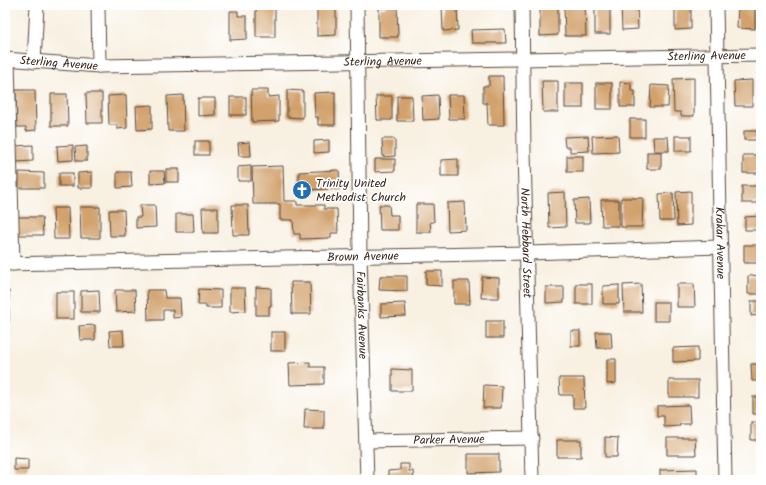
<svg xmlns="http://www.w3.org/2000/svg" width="766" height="485" viewBox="0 0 766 485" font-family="Kalam,sans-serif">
  <rect width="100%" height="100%" fill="#fff"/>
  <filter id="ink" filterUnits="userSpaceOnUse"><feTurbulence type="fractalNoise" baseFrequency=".025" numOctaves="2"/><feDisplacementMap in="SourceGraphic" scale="8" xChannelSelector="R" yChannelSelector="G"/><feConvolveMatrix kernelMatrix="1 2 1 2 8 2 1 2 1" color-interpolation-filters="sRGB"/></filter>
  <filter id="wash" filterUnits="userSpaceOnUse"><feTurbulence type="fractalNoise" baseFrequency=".012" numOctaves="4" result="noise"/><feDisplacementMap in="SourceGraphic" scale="16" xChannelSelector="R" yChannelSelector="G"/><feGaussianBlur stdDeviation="0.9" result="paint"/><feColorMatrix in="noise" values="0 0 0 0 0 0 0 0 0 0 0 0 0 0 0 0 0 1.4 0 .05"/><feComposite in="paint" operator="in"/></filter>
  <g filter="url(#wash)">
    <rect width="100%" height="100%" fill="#f8f0e1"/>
    <g id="blocks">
      <g fill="#d2a16c">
        <polygon points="385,5 397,5 398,37 379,37 379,8 385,8"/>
        <polygon points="442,5 457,5 458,30 443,31"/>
        <polygon points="540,5 558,5 558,35 540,36"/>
        <polygon points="564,5 585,5 586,36 565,36"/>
        <rect x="595" y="5" width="15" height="29"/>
        <polygon points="621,5 637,5 638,29 622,30"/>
        <polygon points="675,5 691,5 691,29 675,30"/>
        <polygon points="738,5 755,5 755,29 737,28"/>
        <rect x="256" y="7" width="19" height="30"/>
        <polygon points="336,8 336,35 317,36 317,9"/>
        <polygon points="230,11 238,11 238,16 247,16 247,39 230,40"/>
        <polygon points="505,29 506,43 472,43 471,30"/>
        <polygon points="489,76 503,76 504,125 488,125 487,103 483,103 483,86 489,86"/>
        <polygon points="694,78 694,116 681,116 681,112 674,112 673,79"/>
        <polygon points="752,80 752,106 735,106 734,81"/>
        <polygon points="542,81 558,81 558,112 543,112"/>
        <polygon points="620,82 631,83 631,91 635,91 635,107 620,107"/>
        <rect x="565" y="83" width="18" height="25"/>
        <rect x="596" y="83" width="16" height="26"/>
        <polygon points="651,85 669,86 668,107 650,107"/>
        <polygon points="16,90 35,90 36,130 26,131 26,127 17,127"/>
        <polygon points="251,90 268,90 268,97 279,96 279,121 252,122"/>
        <polygon points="287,90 303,91 303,118 287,117"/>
        <polygon points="335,92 335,125 318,125 318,117 315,117 314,93"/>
        <polygon points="86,93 102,93 102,123 87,123"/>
        <polygon points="51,94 67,94 68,126 51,126"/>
        <polygon points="126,95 127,128 117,129 117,125 109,125 108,96"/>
        <polygon points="183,95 184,131 168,131 167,96"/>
        <polygon points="438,95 439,119 423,120 422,96"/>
        <polygon points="448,95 464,95 465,119 449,119"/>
        <polygon points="376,96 392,96 392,120 377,120"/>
        <polygon points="397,96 412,96 413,121 397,121"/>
        <rect x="230" y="97" width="16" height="18"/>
        <polygon points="198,98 215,98 215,115 198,116"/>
        <polygon points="152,105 152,129 137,130 136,106"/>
        <rect x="630" y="119" width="15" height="18"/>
        <rect x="744" y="131" width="13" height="9"/>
        <polygon points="618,135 619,152 593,153 592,136"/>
        <polygon points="588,136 589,151 570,152 570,147 565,147 564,137"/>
        <rect x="675" y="136" width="16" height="15"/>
        <polygon points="653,137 668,137 669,151 654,151"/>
        <polygon points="382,139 395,139 395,156 383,157"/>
        <polygon points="329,140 329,152 314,153 314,141"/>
        <rect x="195" y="141" width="14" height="14"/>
        <polygon points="250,142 251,156 239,156 238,143"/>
        <polygon points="33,145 33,161 16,162 15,146"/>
        <polygon points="73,145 73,160 58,161 57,146"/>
        <polygon points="87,146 87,161 76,161 75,147"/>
        <rect x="647" y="152" width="14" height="17"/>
        <rect x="743" y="155" width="18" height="18"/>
        <rect x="567" y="156" width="16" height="16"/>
        <polygon points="375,159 395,159 395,171 375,172"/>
        <polygon points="458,159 458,176 441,176 441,160"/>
        <polygon points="251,166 251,181 238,181 238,167"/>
        <polygon points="283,166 284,201 297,201 297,205 324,205 324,209 337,209 338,233 331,233 331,238 300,239 300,234 294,234 293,220 280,220 280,204 253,204 252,167"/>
        <rect x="166" y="169" width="13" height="13"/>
        <polygon points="339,170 340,189 299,190 299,172"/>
        <polygon points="150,171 164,171 165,183 150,184"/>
        <polygon points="19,172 44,173 44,188 19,188"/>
        <polygon points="92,172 92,188 78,188 78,173"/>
        <polygon points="117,172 131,172 132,187 117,188"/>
        <rect x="59" y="173" width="14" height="13"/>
        <rect x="742" y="186" width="19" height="17"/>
        <polygon points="691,191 691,225 677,226 676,192"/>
        <polygon points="565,192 566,227 549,228 548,193"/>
        <polygon points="673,193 674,221 660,221 659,194"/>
        <polygon points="621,198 643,198 642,227 621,227"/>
        <polygon points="589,199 590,223 575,223 574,200"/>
        <polygon points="601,200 619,200 619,226 602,226"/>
        <polygon points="465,202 466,230 448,231 447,203"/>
        <polygon points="416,204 433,204 434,222 430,222 431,232 416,232"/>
        <polygon points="140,205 155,205 156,227 136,228 136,217 141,217"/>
        <polygon points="232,205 248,205 249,235 233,235"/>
        <polygon points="379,205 389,205 390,215 398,215 398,230 380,230"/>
        <polygon points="80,207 100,207 100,238 81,238"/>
        <polygon points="53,208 68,208 69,239 54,239"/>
        <polygon points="202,208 218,208 218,233 203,233"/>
        <polygon points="109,210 124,210 125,236 110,236"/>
        <polygon points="176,214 193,214 194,232 176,232"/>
        <polygon points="761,216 761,230 745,230 745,217"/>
        <polygon points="17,217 42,217 43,235 17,235"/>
        <rect x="744" y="245" width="17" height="18"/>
        <polygon points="426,271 442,271 442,286 426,285"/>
        <polygon points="761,275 761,294 748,294 748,276"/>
        <polygon points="380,276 407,276 407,291 379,290"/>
        <polygon points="482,277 499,278 499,298 481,298"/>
        <polygon points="454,281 469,281 470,304 454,304"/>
        <polygon points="291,282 310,282 311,314 292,314"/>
        <rect x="576" y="284" width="16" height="20"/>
        <polygon points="641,284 642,312 624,312 623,285"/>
        <polygon points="677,284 694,284 695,307 677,307"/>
        <polygon points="619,285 619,304 603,304 603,286"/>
        <polygon points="256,287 271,288 271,306 269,306 269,315 256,315"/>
        <polygon points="546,287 564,287 564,302 546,303"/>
        <polygon points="230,288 245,288 246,311 230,312"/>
        <polygon points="199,289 221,290 221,308 206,308 206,305 198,305"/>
        <polygon points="99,290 100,312 81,312 81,291"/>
        <polygon points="115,290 135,290 136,311 116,312"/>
        <polygon points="147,290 164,290 165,298 180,298 181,317 173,318 173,310 163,310 163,320 148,320"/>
        <rect x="5" y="291" width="4" height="31"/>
        <rect x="56" y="292" width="18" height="27"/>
        <polygon points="751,301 761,301 761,315 751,316"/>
        <rect x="654" y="302" width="15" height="19"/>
        <polygon points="405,303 406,316 381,317 381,304"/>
        <rect x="486" y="321" width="17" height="17"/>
        <polygon points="95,325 95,340 80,340 79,326"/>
        <polygon points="123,330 124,346 110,346 109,331"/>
        <rect x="571" y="331" width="9" height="15"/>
        <rect x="271" y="332" width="14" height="19"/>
        <polygon points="596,332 611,332 612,348 597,348"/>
        <polygon points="698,347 698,361 673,362 673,348"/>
        <polygon points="607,359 616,359 616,383 607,384"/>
        <polygon points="310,362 310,367 324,367 324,384 290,385 289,363"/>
        <polygon points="751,364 761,364 761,381 752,381"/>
        <polygon points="392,369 412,370 412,391 392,391"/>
        <polygon points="559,378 584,378 585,408 573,408 573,395 560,395"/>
        <rect x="669" y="380" width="29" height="17"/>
        <polygon points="484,385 502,386 501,408 483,408"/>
        <rect x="753" y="397" width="8" height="17"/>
        <polygon points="689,405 690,424 680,424 680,426 664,427 664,416 657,416 657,406"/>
        <polygon points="305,409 324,410 324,429 304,429"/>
        <rect x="751" y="422" width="10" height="18"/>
        <polygon points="605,437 618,438 617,457 605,457"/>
        <polygon points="667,438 695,438 696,455 667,455"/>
        <rect x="557" y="440" width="24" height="17"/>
        <polygon points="468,454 499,454 499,472 468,473"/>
        <polygon points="14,458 28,459 28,470 14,470"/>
        <polygon points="400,464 409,464 409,471 413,471 414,480 388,480 388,471 400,470"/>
        <polygon points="697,469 697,480 660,480 660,470"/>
      </g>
    </g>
  </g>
  <g filter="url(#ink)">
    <use href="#blocks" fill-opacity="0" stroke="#57483b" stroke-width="1"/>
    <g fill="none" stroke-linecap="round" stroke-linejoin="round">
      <defs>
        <g id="minor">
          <polyline points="98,5 99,66"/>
          <path id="s1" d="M357 5 360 256 367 480"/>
          <path id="s2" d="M522 5 524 151 532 480"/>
          <path id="s3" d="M716 5 725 480"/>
          <path id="s4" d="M5 59 99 66 761 55"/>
          <polyline points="8,60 13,264"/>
          <polyline points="34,62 37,5"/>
          <path id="s5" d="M5 264 527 253 721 247"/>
          <path id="s6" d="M366 441 532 438"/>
        </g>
      </defs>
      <use href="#minor" stroke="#57483b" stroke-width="15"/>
      <use href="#minor" stroke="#fff" stroke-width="13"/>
    </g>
  </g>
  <defs>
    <symbol id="church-disc" viewBox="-11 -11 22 22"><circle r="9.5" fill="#1f6fb2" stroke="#fff"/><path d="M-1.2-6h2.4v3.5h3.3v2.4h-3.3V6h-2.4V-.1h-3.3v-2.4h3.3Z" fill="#fff"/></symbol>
  </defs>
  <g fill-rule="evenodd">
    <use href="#church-disc" x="291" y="179" width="22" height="22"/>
  </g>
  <g text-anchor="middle" stroke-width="3.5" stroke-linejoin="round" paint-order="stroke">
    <g font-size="12" fill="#3b2a1e" stroke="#fff">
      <text dy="4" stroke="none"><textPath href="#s4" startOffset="702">Sterling Avenue</textPath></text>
      <text dy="4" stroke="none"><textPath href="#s4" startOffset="378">Sterling Avenue</textPath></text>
      <text dy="4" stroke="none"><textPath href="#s4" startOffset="54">Sterling Avenue</textPath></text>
      <text dy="4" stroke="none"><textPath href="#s3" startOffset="238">Krakar Avenue</textPath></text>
      <text dy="4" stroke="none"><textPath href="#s2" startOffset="238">North Hebbard Street</textPath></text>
      <text dy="4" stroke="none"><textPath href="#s5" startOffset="358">Brown Avenue</textPath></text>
      <text dy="4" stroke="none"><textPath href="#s1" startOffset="310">Fairbanks Avenue</textPath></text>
      <text dy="4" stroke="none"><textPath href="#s6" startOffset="83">Parker Avenue</textPath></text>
    </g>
    <g font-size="12" fill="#3b2a1e" stroke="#fff" text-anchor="start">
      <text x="316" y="187">Trinity United<tspan x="316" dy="14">Methodist Church</tspan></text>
    </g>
  </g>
  <rect width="766" height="485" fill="none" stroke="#fff" stroke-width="20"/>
</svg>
